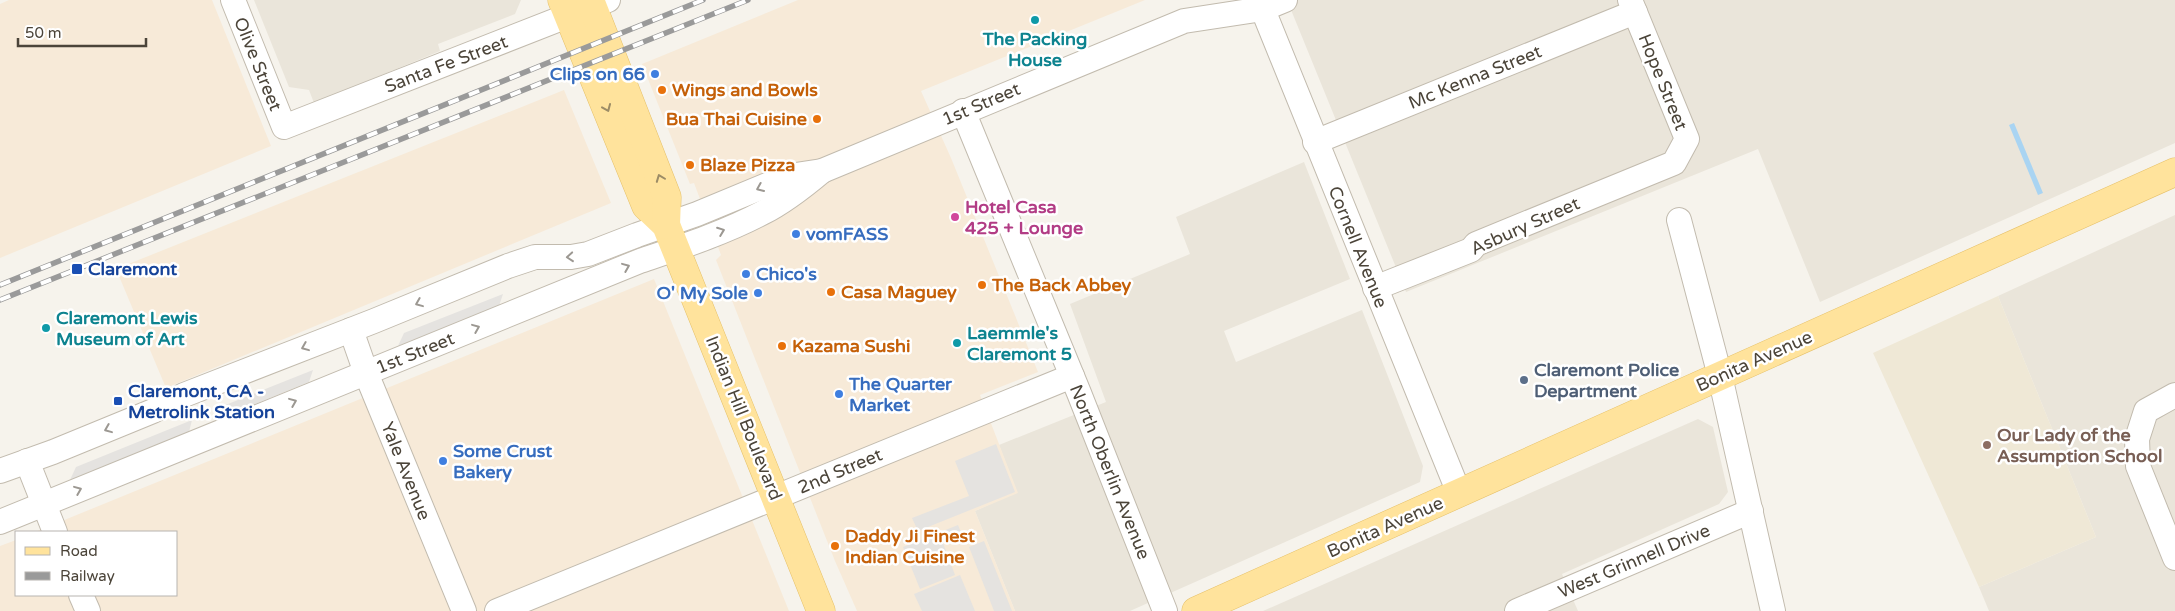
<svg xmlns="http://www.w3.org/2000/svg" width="2175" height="611" viewBox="0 0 2175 611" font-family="'Varela Round',sans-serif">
  <rect width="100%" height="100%" fill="#f6f3ec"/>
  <g fill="#eae5da">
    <polygon points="254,0 521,0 515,14 438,44 440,51 314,103 309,90 289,87"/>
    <polygon points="1287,0 2175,0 2175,143 1820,302 1758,149 1406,292"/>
    <polygon points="1304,162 1350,279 1224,331 1236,362 1362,310 1423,466 1420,482 1130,611 1015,611 975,511 1017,492 999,445 1106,402 1070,304 1190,254 1176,217"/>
    <polygon points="2175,215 2175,611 1989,611 1979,587 2096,537 1998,296"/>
    <polygon points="1698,419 1713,427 1728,492 1719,504 1562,574 1578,611 1263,611"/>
  </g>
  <g fill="#f7ead8">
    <polygon points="9,0 212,0 271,146 0,258 0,4"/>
    <polygon points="798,0 1145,0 921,91 951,158 1038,372 980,395 1018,493 975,511 1015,611 857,611 835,561 716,260 721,255 694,183 690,184 642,64"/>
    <polygon points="564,90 611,203 166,388 116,269"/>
    <polygon points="654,279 789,611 0,611 0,546 16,540 16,595 176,595 176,532 35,532"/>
  </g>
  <polygon fill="#efe8d6" points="1998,296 2096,537 1979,587 1873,353"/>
  <g fill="#e5e3e0">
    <polygon points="503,294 499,306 398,346 404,333"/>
    <polygon points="313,370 309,382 216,420 223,406"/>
    <polygon points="192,420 189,432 70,480 76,467"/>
    <polygon points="996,444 1015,492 918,531 912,518 969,496 955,461"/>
    <polygon points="958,525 962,535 943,543 955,575 920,589 903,547"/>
    <polygon points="984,541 1012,611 994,611 969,547"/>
    <polygon points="960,575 975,611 922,611 914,594"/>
  </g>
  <polygon fill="#a9d4f2" points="2014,123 2043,193 2038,195 2009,125"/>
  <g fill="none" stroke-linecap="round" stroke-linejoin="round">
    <defs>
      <g id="minor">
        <polyline points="233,0 284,127 608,0"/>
        <polyline points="1259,0 1459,493"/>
        <polyline points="963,111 1079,393 1165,611"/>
        <polyline points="1315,142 1635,12"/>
        <polyline points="1679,220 1720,376 1773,611"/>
        <polyline points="1375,288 1471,250 1476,244 1674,163 1687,139 1630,0"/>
        <polyline points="351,330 366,373 464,611"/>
        <polyline points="2175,395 2146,411 2137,439 2138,466 2175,558"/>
        <polyline points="27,461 55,532"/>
        <polyline points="0,471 53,452 153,411 184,395 374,321 508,266 535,257 571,257 588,254 637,235 697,214 789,176 822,171 1184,21 1263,9 1285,0"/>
        <path d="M0 522 640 261C681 247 724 233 762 213 784 202 803 187 822 171"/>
        <polyline points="81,595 88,611"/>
        <polyline points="497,611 1072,376"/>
        <polyline points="1517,611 1751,511"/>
      </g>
      <g id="major">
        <polyline points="562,0 646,206 666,225 821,611"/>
        <polyline points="590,0 667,197 666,225"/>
        <polyline points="1196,611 2175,172"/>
      </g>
    </defs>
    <use href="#minor" stroke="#c2bbae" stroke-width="26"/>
    <use href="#major" stroke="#e6c16a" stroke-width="29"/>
    <use href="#minor" stroke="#fff" stroke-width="24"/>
    <use href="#major" stroke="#ffe39c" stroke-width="28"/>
    <defs>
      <g id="rail">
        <polyline points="0,285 703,0"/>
        <polyline points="0,300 748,0"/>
      </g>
    </defs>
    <use href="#rail" stroke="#9a9a9a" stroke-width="5.5"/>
    <use href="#rail" stroke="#fff" stroke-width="4" stroke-dasharray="11" stroke-linecap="butt"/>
  </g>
  <defs><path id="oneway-chevron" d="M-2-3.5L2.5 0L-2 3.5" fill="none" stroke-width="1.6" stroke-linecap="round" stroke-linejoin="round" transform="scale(1.25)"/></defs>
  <g stroke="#9c8c66">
    <use href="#oneway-chevron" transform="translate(607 108) rotate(67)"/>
    <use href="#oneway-chevron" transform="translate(660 178) rotate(-111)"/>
  </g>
  <g stroke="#9c9892">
    <use href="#oneway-chevron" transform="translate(760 188) rotate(157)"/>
    <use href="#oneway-chevron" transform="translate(721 231) rotate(-21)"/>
    <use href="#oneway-chevron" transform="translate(570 257) rotate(175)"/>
    <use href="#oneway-chevron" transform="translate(626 267) rotate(-22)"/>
    <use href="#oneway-chevron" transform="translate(419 303) rotate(158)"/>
    <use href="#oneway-chevron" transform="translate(476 328) rotate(-22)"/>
    <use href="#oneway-chevron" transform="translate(305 347) rotate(158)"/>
    <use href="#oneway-chevron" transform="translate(293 402) rotate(-22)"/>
    <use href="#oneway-chevron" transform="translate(108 429) rotate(158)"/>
    <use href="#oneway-chevron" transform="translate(78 490) rotate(-22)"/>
  </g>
  <g fill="#0f9aa8" stroke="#fff" stroke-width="2">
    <circle cx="1035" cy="20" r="5"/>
    <circle cx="46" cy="328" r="5"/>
    <circle cx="957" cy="343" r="5"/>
  </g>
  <g fill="#3f7fe0" stroke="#fff" stroke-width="2">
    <circle cx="655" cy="74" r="5"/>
    <circle cx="796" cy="234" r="5"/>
    <circle cx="746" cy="274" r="5"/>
    <circle cx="758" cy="293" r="5"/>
    <circle cx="839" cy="394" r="5"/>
    <circle cx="443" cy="461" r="5"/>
  </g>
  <g fill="#e8710a" stroke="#fff" stroke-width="2">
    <circle cx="662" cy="90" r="5"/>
    <circle cx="817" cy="119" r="5"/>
    <circle cx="690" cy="165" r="5"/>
    <circle cx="982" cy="285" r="5"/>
    <circle cx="831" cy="292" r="5"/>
    <circle cx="782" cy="346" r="5"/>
    <circle cx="835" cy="546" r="5"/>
  </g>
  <circle fill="#d1479c" stroke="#fff" stroke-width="2" cx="955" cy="217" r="5"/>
  <g fill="#1a4fb4" stroke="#fff" stroke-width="2">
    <rect x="71" y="263" width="12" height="12" rx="2.5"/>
    <rect x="113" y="396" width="10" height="10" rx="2.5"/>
  </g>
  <circle fill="#5c6f8a" stroke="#fff" stroke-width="2" cx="1524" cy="380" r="5"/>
  <circle fill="#8d6e63" stroke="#fff" stroke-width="2" cx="1987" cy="445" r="5"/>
  <g text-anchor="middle" stroke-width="5" stroke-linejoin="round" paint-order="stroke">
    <g font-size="18" font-weight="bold" fill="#0d838f" stroke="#fff" text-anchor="start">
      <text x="1035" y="45" text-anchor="middle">The Packing<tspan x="1035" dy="21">House</tspan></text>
      <text x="56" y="324">Claremont Lewis<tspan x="56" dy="21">Museum of Art</tspan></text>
      <text x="967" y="339">Laemmle's<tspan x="967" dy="21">Claremont 5</tspan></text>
    </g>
    <g font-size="18" fill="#4b4439" stroke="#fff">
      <text transform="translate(258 64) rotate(68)" y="6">Olive Street</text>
      <text transform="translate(446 64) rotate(-21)" y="6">Santa Fe Street</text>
      <text transform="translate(1475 77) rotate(-22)" y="6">Mc Kenna Street</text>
      <text transform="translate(1663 82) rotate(68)" y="6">Hope Street</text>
      <text transform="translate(981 104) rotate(-23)" y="6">1st Street</text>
      <text transform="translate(1525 226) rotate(-24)" y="6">Asbury Street</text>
      <text transform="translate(1358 247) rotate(68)" y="6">Cornell Avenue</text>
      <text transform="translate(415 353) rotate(-22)" y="6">1st Street</text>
      <text transform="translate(1754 361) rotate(-24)" y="6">Bonita Avenue</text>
      <text transform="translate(744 418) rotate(68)" y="6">Indian Hill Boulevard</text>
      <text transform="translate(406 471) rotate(68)" y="6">Yale Avenue</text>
      <text transform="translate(840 471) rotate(-23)" y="6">2nd Street</text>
      <text transform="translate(1110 472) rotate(68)" y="6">North Oberlin Avenue</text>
      <text transform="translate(1385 527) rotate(-24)" y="6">Bonita Avenue</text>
      <text transform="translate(1634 561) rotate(-23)" y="6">West Grinnell Drive</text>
    </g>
    <g font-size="18" font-weight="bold" fill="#366cbe" stroke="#fff" text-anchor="start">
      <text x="645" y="80" text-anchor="end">Clips on 66</text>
      <text x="806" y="240">vomFASS</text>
      <text x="756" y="280">Chico's</text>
      <text x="748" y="299" text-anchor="end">O' My Sole</text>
      <text x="849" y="390">The Quarter<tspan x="849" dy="21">Market</tspan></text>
      <text x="453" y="457">Some Crust<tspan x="453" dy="21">Bakery</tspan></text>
    </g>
    <g font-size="18" font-weight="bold" fill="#c56008" stroke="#fff" text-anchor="start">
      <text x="672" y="96">Wings and Bowls</text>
      <text x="807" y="125" text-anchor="end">Bua Thai Cuisine</text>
      <text x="700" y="171">Blaze Pizza</text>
      <text x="992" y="291">The Back Abbey</text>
      <text x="841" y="298">Casa Maguey</text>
      <text x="792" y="352">Kazama Sushi</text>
      <text x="845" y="542">Daddy Ji Finest<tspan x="845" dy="21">Indian Cuisine</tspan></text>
    </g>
    <g font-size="18" font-weight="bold" fill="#b23c85" stroke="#fff" text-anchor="start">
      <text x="965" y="213">Hotel Casa<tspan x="965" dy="21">425 + Lounge</tspan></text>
    </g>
    <g font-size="18" font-weight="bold" fill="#164399" stroke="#fff" text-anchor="start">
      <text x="88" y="275">Claremont</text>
      <text x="128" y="397">Claremont, CA -<tspan x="128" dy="21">Metrolink Station</tspan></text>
    </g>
    <g font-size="18" font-weight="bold" fill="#4e5e75" stroke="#fff" text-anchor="start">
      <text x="1534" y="376">Claremont Police<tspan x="1534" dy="21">Department</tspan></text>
    </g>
    <g font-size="18" font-weight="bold" fill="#785e54" stroke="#fff" text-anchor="start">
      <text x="1997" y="441">Our Lady of the<tspan x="1997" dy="21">Assumption School</tspan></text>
    </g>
  </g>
  <rect x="15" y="531" width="162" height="65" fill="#ffffff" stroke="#b7b4b0"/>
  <rect x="25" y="547" width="25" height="8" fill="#ffe39c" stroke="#b7b4b0"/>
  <text x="60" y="556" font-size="15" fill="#4b4439">Road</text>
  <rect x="25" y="572" width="25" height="8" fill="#9a9a9a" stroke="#b7b4b0"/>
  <text x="60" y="581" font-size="15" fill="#4b4439">Railway</text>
  <path d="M18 38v8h128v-8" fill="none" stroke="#4b4439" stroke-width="2.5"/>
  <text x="25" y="38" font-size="15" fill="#4b4439" stroke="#ffffff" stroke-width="4" paint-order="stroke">50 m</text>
</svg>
